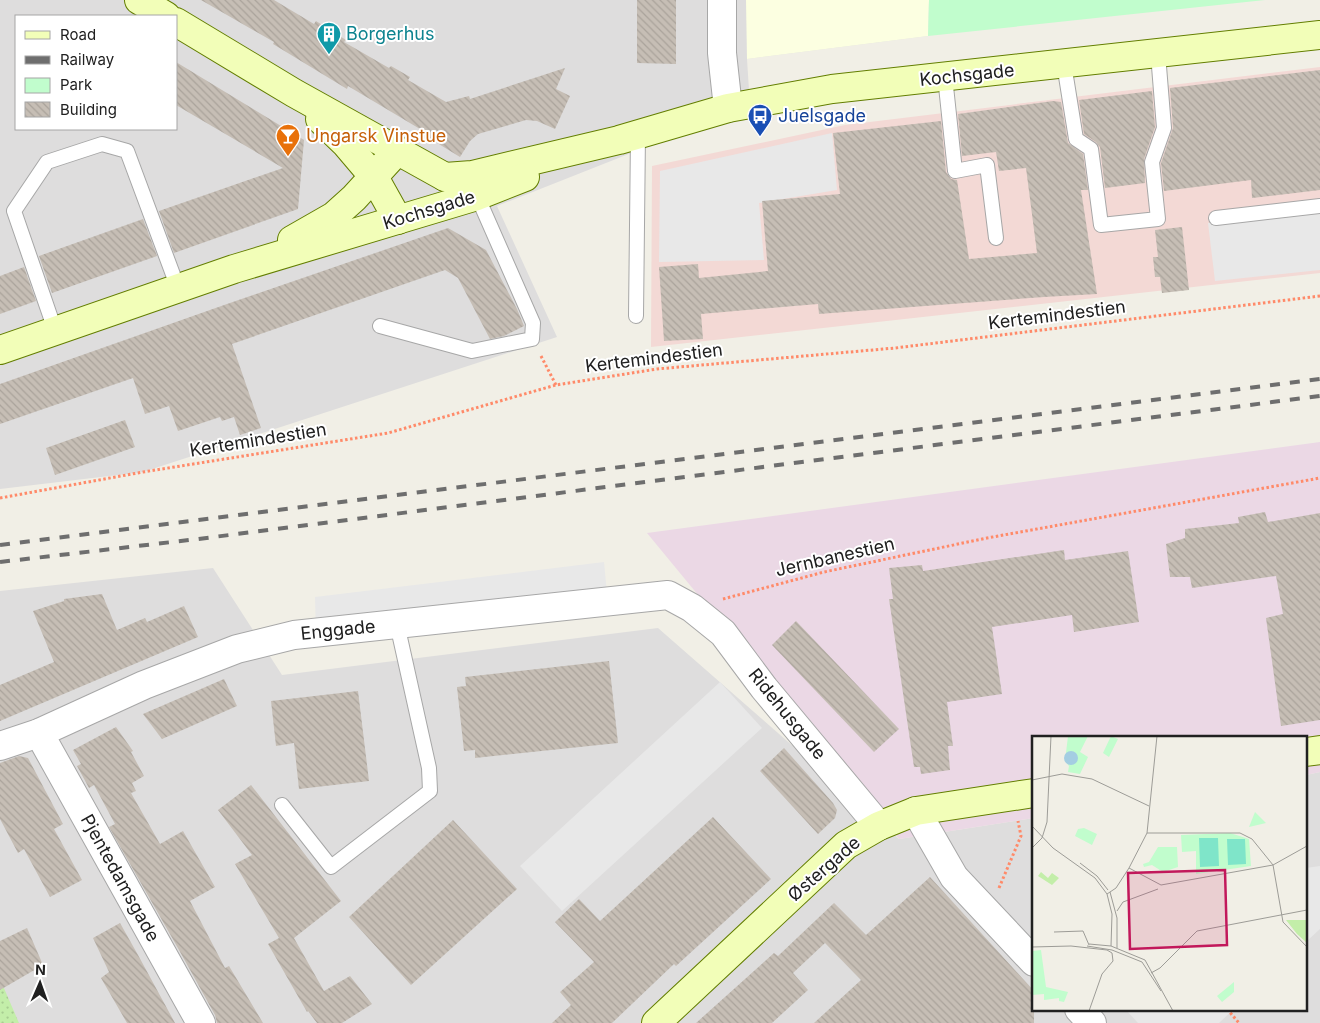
<svg xmlns="http://www.w3.org/2000/svg" width="1320" height="1023" viewBox="0 0 1320 1023" font-family="Inter,sans-serif">
  <defs>
    <pattern id="grass-dots" width="8" height="8" patternUnits="userSpaceOnUse" patternTransform="scale(1.25)"><rect width="8" height="8" fill="#c3eea9"/><path d="M2 2h.1M6 6h.1" fill="none" stroke="#a7cc91" stroke-width="1.8" stroke-linecap="round"/></pattern>
    <pattern id="building-back-hatch" width="6" height="6" patternUnits="userSpaceOnUse" patternTransform="scale(1.25)"><rect width="6" height="6" fill="#c6beb5"/><path d="M-1 5l2 2M0 0l6 6M5-1l2 2" fill="none" stroke="#aaa39b"/></pattern>
  </defs>
  <rect width="100%" height="100%" fill="#f1efe6"/>
  <g fill="#dedddd" fill-rule="evenodd">
    <path d="M0 0H929L928 36 747 59 750 106 497 206 557 337 143 472 0 489ZM16 16H176V129H16Z"/>
    <polygon points="213,568 282,675 658,628 899,839 1034,818 1034,1009 1306,1009 1306,775 1320,772 1320,1023 0,1023 0,591"/>
  </g>
  <polygon fill="#f3d9d5" points="1320,67 1320,273 651,347 652,166 845,125"/>
  <polygon fill="#ebd8e5" points="1320,442 1320,772 1306,775 1306,737 1034,737 1034,818 899,839 647,533"/>
  <polygon fill="#fcffe1" points="746,0 929,0 928,36 747,59"/>
  <polygon fill="url(#grass-dots)" points="0,979 19,1023 0,1023"/>
  <polygon fill="#c1fdcd" points="929,0 1265,0 928,36"/>
  <g fill="#e8e8e8">
    <polygon points="832,133 837,190 759,203 764,260 659,262 660,171"/>
    <polygon points="1320,209 1320,270 1215,281 1208,223"/>
    <polygon points="604,562 608,604 316,634 315,597"/>
    <polygon points="720,682 762,728 562,911 520,866"/>
    <polygon points="1320,866 1320,929 1306,942 1306,868"/>
    <polygon points="1125,1009 1234,1009 1219,1023 1138,1023"/>
  </g>
  <g fill="url(#building-back-hatch)">
    <polygon points="201,0 274,0 314,24 316,21 346,40 344,42 389,68 391,66 410,77 408,80 446,102 469,96 470,99 565,68 556,89 570,96 555,129 537,121 526,120 478,134 470,141 460,157 429,138 430,135 348,86 347,89 273,44 274,42"/>
    <polygon points="637,0 676,0 676,64 637,63"/>
    <polygon points="176,62 304,140 298,209 174,253 159,211 283,168 176,105"/>
    <polygon points="1320,70 1320,190 1252,198 1251,180 1164,191 1161,163 1173,128 1170,88"/>
    <polygon points="1152,91 1155,127 1144,159 1145,183 1105,188 1100,147 1096,142 1084,134 1079,100"/>
    <polygon points="1053,101 1061,102 1068,143 1083,154 1088,190 1081,190 1097,294 1044,297 819,314 818,304 701,314 703,339 664,341 659,267 698,264 699,278 768,271 762,201 840,194 833,133 941,121 946,172 951,179 957,180 969,259 1037,253 1026,168 999,171 996,152 962,156 958,114"/>
    <polygon points="143,219 157,256 52,293 39,256"/>
    <polygon points="1182,227 1189,290 1162,293 1160,277 1155,277 1153,257 1158,257 1155,230"/>
    <polygon points="448,228 486,250 517,309 524,326 504,336 490,339 458,278 445,270 232,344 261,428 240,435 234,417 222,421 220,417 178,431 169,406 145,414 133,378 0,424 0,384 227,304"/>
    <polygon points="24,267 36,301 0,314 0,276"/>
    <polygon points="125,420 135,447 55,475 46,448"/>
    <polygon points="1265,512 1268,522 1320,513 1320,720 1281,726 1266,618 1283,614 1276,576 1192,588 1190,577 1170,577 1166,544 1185,538 1185,529 1239,523 1238,517"/>
    <polygon points="1064,550 1065,560 1128,551 1139,622 1074,632 1072,615 992,627 1002,694 947,702 953,746 948,746 950,770 921,774 920,767 914,767 889,599 893,599 889,568 922,565 923,571"/>
    <polygon points="102,594 117,630 145,618 147,622 184,606 198,637 0,721 0,685 54,662 33,611 64,601 64,599"/>
    <polygon points="796,621 899,729 874,752 772,645"/>
    <polygon points="609,661 618,743 475,758 475,750 464,751 457,687 466,686 465,677"/>
    <polygon points="224,679 237,706 162,739 143,714"/>
    <polygon points="358,691 369,781 299,789 294,743 276,746 271,701"/>
    <polygon points="116,727 133,751 131,752 144,776 132,783 136,791 131,793 160,844 183,831 215,887 190,901 225,968 229,966 263,1023 217,1023 215,1015 179,950 109,827 115,824 94,785 89,788 77,766 81,764 73,750"/>
    <polygon points="784,748 833,803 837,810 835,818 818,834 760,771"/>
    <polygon points="19,756 28,758 63,824 54,829 82,880 50,897 24,849 18,853 0,819 0,763"/>
    <polygon points="251,785 341,901 294,938 324,991 350,976 372,1004 342,1023 317,1023 308,1011 307,1012 268,944 279,938 235,864 252,855 218,810"/>
    <polygon points="713,817 771,879 676,966 674,964 612,1023 552,1023 571,1005 560,992 594,962 555,922 579,899 600,921"/>
    <polygon points="453,820 517,889 411,985 349,917"/>
    <polygon points="930,877 1034,991 1034,1023 814,1023 861,980 825,943 793,973 808,990 772,1023 696,1023 774,953 778,956 834,903 866,935"/>
    <polygon points="120,923 138,955 175,1023 127,1023 101,978 109,972 93,938"/>
    <polygon points="27,928 43,965 0,990 0,941"/>
  </g>
  <g fill="none" stroke-linecap="round" stroke-linejoin="round">
    <defs>
      <g id="lane">
        <polyline points="1064,64 1076,139 1091,149 1101,225 1158,219 1152,162 1164,128 1158,54"/>
        <polyline points="945,77 955,171 987,165 996,238"/>
        <polyline points="1216,218 1320,206"/>
        <polyline points="636,316 638,134"/>
        <polyline points="380,326 472,351 532,339 533,323 475,191"/>
        <polyline points="55,330 14,211 47,162 102,144 127,151 178,288"/>
        <polyline points="282,805 331,867 430,791 429,768 397,624"/>
      </g>
      <g id="street">
        <polyline points="722,0 722,53 728,108"/>
        <polyline points="39,733 201,1023"/>
        <polyline points="0,746 39,733 144,685 237,649 294,635 668,595 692,608 723,633 764,688 879,826"/>
        <polyline points="916,811 954,877 1034,962"/>
        <polyline points="1079,1009 1092,1023"/>
      </g>
      <g id="secondary">
        <polyline points="139,0 166,16"/>
        <polyline points="176,22 294,93 445,177"/>
        <polyline points="320,119 346,144 374,177 398,220"/>
        <polyline points="445,177 472,175 619,140 728,108 832,89 1320,35"/>
        <polyline points="292,240 334,216 354,198 397,151"/>
        <polyline points="0,350 234,269 477,196 525,177"/>
        <polyline points="1306,752 1320,750"/>
        <polyline points="656,1023 846,845 879,826 916,811 1034,793"/>
      </g>
    </defs>
    <use href="#lane" stroke="#a7a7a7" stroke-width="16"/>
    <use href="#street" stroke="#a7a7a7" stroke-width="30"/>
    <use href="#secondary" stroke="#637e00" stroke-width="30"/>
    <g stroke="#ff8a69" stroke-width="3" stroke-dasharray="2.5 2.5" stroke-linecap="butt">
      <polyline points="541,356 556,385"/>
      <polyline points="0,498 143,472 388,433 556,385 657,369 895,348 1320,296"/>
      <polyline points="723,599 824,572 987,538 1320,478"/>
      <polyline points="999,888 1021,836 1018,821"/>
      <polyline points="1227,1009 1239,1023"/>
    </g>
    <use href="#lane" stroke="#fff" stroke-width="14"/>
    <use href="#street" stroke="#fff" stroke-width="28"/>
    <use href="#secondary" stroke="#f2feb8" stroke-width="28"/>
    <g stroke="#6e6e6e" stroke-width="4" stroke-dasharray="10 10" stroke-linecap="butt">
      <polyline points="0,545 1320,379"/>
      <polyline points="0,562 198,539 1320,396"/>
    </g>
  </g>
  <defs>
    <symbol id="building-pin" viewBox="-11 -11 22 30"><path d="M0 17L-7.5 6A9.5 9.5 0 1 1 7.5 6Z" fill="#0f9aa8" stroke="#fff"/><path d="M-4-6H4V6H1V3H-1V6H-4ZM-2.5-4.3h1.7v1.8h-1.7ZM.8-4.3h1.7v1.8H.8ZM-2.5-1h1.7V.8h-1.7ZM.8-1h1.7V.8H.8Z" fill="#fff"/></symbol>
    <symbol id="bus-pin" viewBox="-11 -11 22 30"><path d="M0 17L-7.5 6A9.5 9.5 0 1 1 7.5 6Z" fill="#1a4fb4" stroke="#fff"/><path d="M-5-6H5V4H4V6H2V4H-2V6H-4V4H-5ZM-3.5-4V0h7V-4ZM-3.5 1.2v1.5H-2V1.2ZM2 1.2v1.5H3.5V1.2Z" fill="#fff"/></symbol>
    <symbol id="bar-pin" viewBox="-11 -11 22 30"><path d="M0 17L-7.5 6A9.5 9.5 0 1 1 7.5 6Z" fill="#e8710a" stroke="#fff"/><path d="M-6-5H6L.8 .8V4.5H3.5V6h-7V4.5H-.8V.8Z" fill="#fff"/></symbol>
  </defs>
  <g fill-rule="evenodd">
    <use href="#building-pin" x="315" y="20" width="28" height="38"/>
    <use href="#bus-pin" x="746" y="102" width="28" height="38"/>
    <use href="#bar-pin" x="274" y="122" width="28" height="38"/>
  </g>
  <g text-anchor="middle" stroke-width="4" stroke-linejoin="round" paint-order="stroke">
    <g font-size="18" fill="#0d838f" stroke="#fff" text-anchor="start">
      <text x="346" y="40">Borgerhus</text>
    </g>
    <g font-size="18" fill="#202020" stroke="#fff">
      <text transform="translate(967 75) rotate(-6)" y="6">Kochsgade</text>
      <text transform="translate(429 210) rotate(-17)" y="6">Kochsgade</text>
      <text transform="translate(1057 315) rotate(-7)" y="6">Kertemindestien</text>
      <text transform="translate(654 358) rotate(-7)" y="6">Kertemindestien</text>
      <text transform="translate(258 440) rotate(-9)" y="6">Kertemindestien</text>
      <text transform="translate(835 557) rotate(-13)" y="6">Jernbanestien</text>
      <text transform="translate(338 630) rotate(-6)" y="6">Enggade</text>
      <text transform="translate(787 714) rotate(51)" y="6">Ridehusgade</text>
      <text transform="translate(824 869) rotate(-41)" y="6">Østergade</text>
      <text transform="translate(120 878) rotate(61)" y="6">Pjentedamsgade</text>
    </g>
    <g font-size="18" fill="#164399" stroke="#fff" text-anchor="start">
      <text x="778" y="122">Juelsgade</text>
    </g>
    <g font-size="18" fill="#c56008" stroke="#fff" text-anchor="start">
      <text x="306" y="142">Ungarsk Vinstue</text>
    </g>
  </g>
  <g transform="translate(1032 736)">
    <rect width="275" height="275" fill="#f1efe6"/>
    <path d="M9 136 16 142 20 137 27 142 20 149 6 140ZM254 184H275V207L265 198Z" fill="#c3eea9"/>
    <path d="M36 0H56L48 16 56 21 48 38 36 36 37 30 33 25ZM79 0 86 3 77 21 71 17ZM223 76 234 87 217 91ZM52 92 65 98 60 109 43 100 46 93ZM198 97 217 103 219 130 164 138V115L150 116 149 99ZM126 111H145L146 131 131 136 120 129 112 131 111 128 117 126ZM9 214 14 251 36 256 32 266 27 265V262L12 264V258L0 259V215ZM202 246V256L190 266 185 260Z" fill="#c1fdcd"/>
    <path d="M167 102H186L187 130 168 131ZM195 103H213L214 128 196 129Z" fill="#7fe5c9"/>
    <path d="M32 22a7 7 0 1 1 14 0a7 7 0 1 1-14 0Z" fill="#a4cde2"/>
    <path fill="none" stroke="#9d9c97" stroke-width="1" d="M0 44 30 38 60 43 117 70M0 90 21 112 63 142 75 158 84 152 97 132 129 149M115 97H208L220 103 241 129 275 110M0 112 10 102 15 86 19 0M48 127 65 140 76 154M97 132 115 97 125 0M129 149 241 129 251 186 275 211M78 156 85 182V212M75 158 80 178 79 210M85 175 91 166 126 153M22 196 51 195 57 209M57 208 79 210 113 224 141 275M55 210 80 214 110 226 129 255M0 211 39 210 75 214 80 217 81 225 70 238 57 275M119 237 128 232 165 195 275 174"/>
    <path fill="#c2185b" fill-opacity="0.15" stroke="#c2185b" stroke-width="2.5" d="M193 134 195 209 98 213 96 137Z"/>
    <rect width="275" height="275" fill="none" stroke="#202020" stroke-width="2.5"/>
  </g>
  <rect x="15" y="15" width="162" height="115" fill="#ffffff" stroke="#a6a6a6"/>
  <rect x="25" y="31" width="25" height="8" fill="#f2feb8" stroke="#a6a6a6"/>
  <text x="60" y="40" font-size="15" fill="#202020">Road</text>
  <rect x="25" y="56" width="25" height="8" fill="#6e6e6e" stroke="#a6a6a6"/>
  <text x="60" y="65" font-size="15" fill="#202020">Railway</text>
  <rect x="25" y="78" width="25" height="15" fill="#c1fdcd" stroke="#a6a6a6"/>
  <text x="60" y="90" font-size="15" fill="#202020">Park</text>
  <rect x="25" y="102" width="25" height="15" fill="url(#building-back-hatch)" stroke="#a6a6a6"/>
  <text x="60" y="115" font-size="15" fill="#202020">Building</text>
  <g transform="translate(40 983) rotate(2)" stroke="#ffffff" stroke-width="4" paint-order="stroke">
  <path d="M0-4L9 19L0 12L-9 19Z" fill="#202020"/>
  <text y="-8" font-size="14" font-weight="bold" text-anchor="middle" fill="#202020">N</text>
  </g>
</svg>
